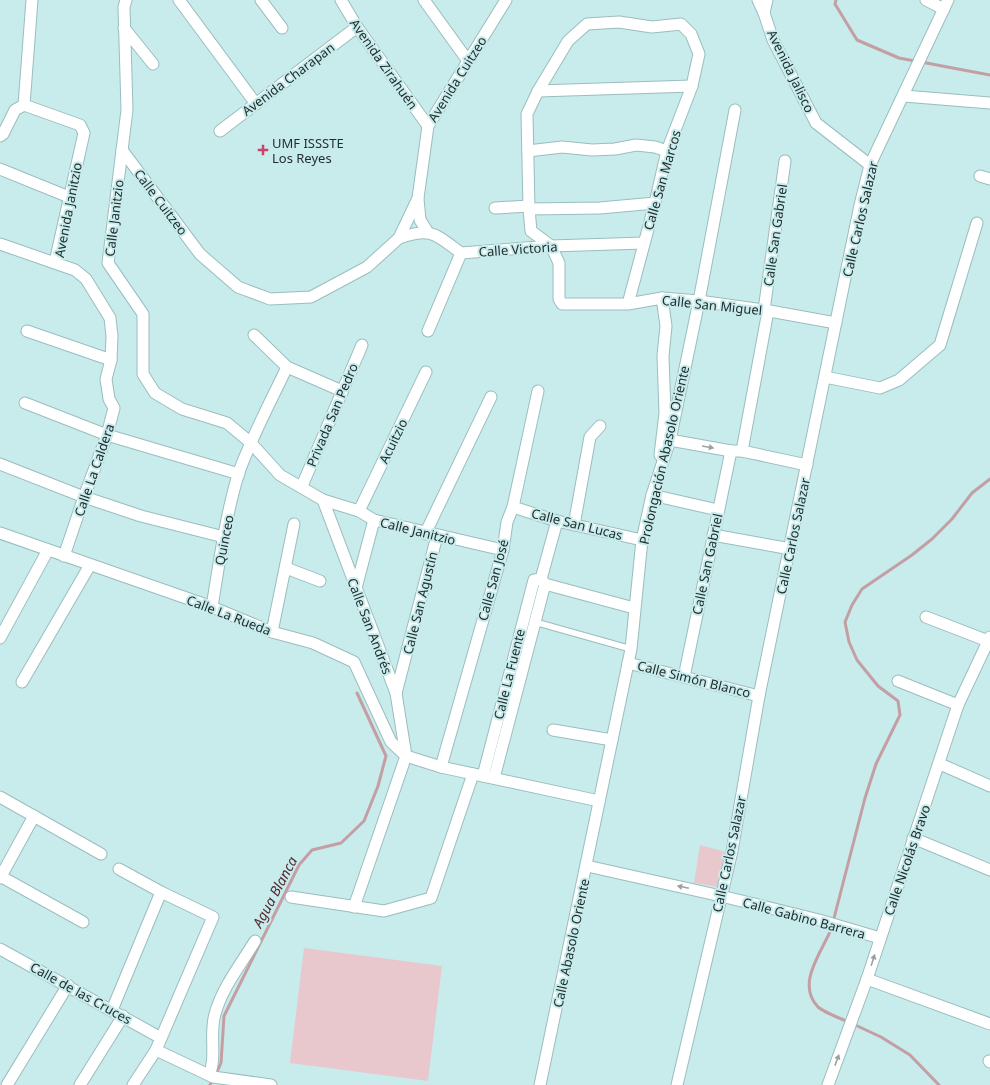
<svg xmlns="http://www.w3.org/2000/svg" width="990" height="1085" viewBox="0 0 990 1085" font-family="'Noto Sans',sans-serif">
  <rect width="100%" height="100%" fill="#c8ebec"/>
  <g fill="#e9c8cd">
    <polygon points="700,845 726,852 719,887 694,883"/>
    <polygon points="304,948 442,966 428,1081 290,1063"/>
  </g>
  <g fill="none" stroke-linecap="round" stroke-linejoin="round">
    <g stroke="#c39fa4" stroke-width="3">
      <polyline points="836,0 835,4 857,40 899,58 915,61"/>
      <polyline points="921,62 990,75"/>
      <polyline points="833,922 865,798 876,764 900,715 898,701 878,686 857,660 849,642 845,622 852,605 862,589 912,555 932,539 952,519 972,493 990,479"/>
      <path d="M832 927C823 951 795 983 818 1007 825 1013 840 1018 848 1022"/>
      <polyline points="853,1024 881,1037 910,1055 939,1085"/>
      <polyline points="216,1074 221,1063 224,1016 299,865 312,850 341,843 364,821 378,786 386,756 357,693"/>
      <polyline points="210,1085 213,1079"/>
    </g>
    <defs>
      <polyline id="lane" points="535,622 631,649"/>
      <g id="street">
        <polyline points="126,0 124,7 127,110 108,263 143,314 143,374 155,393 182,409 227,423 251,443 280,475 323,500 359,511 374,520 503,550"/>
        <polyline points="179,0 256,104"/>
        <polyline points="261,0 282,28"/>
        <polyline points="341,0 357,27 428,126"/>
        <polyline points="424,0 468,61"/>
        <polyline points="758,0 764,13"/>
        <polyline points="767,0 764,13 773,40 816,123 870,165"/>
        <polyline points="926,0 944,9"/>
        <polyline points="124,28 153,64"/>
        <polyline points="538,91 692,86"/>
        <polyline points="904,96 990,103"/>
        <polyline points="24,105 32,0"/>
        <polyline points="220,131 357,27"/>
        <polyline points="0,136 3,134 15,110 24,105 80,125 84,133 55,262"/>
        <polyline points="122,150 200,254 238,287 270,299 311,297 367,267 399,238 418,198 428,126 506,0"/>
        <polyline points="528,151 562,147 592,150 615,149 636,145 655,147 667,151"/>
        <polyline points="0,169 69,197"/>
        <polyline points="980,176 990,179"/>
        <polyline points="418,199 420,220 427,231"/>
        <polyline points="495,208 529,206"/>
        <polyline points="529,209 600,208 655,203"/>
        <path d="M399 238C432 227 435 234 461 253L551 246 644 243"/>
        <polyline points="0,244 75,270 86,279 110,318 112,336 111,360 106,379 109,399 114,408 107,435 84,497 64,556"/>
        <polyline points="628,304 655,203 667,151 692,86 699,54 691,34 681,24 652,27 619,22 587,24 568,41 538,91 527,114 529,209 531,231 551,246 559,263 559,299 562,304 628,304 662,298 699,301 764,310 836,323"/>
        <polyline points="764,310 785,161"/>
        <polyline points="27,331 111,360"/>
        <polyline points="428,331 461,253"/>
        <polyline points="254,335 287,367 342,391"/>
        <polyline points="825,377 880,388 899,380 940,345 977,223"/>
        <polyline points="25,403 107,435 239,474"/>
        <polyline points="670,440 731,451 742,451 807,465"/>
        <polyline points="742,451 768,311"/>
        <polyline points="660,455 665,413 663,356 666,326 662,298"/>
        <polyline points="0,464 84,497 141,516 224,537"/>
        <polyline points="302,486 362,345"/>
        <polyline points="652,495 718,510"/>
        <polyline points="323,500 396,693 406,756 354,907"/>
        <polyline points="513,507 557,521 642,540"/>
        <polyline points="359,511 426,372"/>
        <polyline points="574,525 590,437 600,426"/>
        <polyline points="0,533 212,607 272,632 313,643 354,662 391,742 406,756 441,767 599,801"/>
        <polyline points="425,534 491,397"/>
        <polyline points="713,535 791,549"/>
        <polyline points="286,568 320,581"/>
        <polyline points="541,579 557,521"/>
        <polyline points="356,588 374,520"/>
        <path d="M212 607C219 564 226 513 239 472 252 436 271 401 287 367"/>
        <polyline points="926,617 988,641"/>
        <polyline points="272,632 294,524"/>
        <polyline points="0,638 48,550"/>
        <polyline points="628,663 759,696"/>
        <polyline points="684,677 731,451"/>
        <polyline points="898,681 958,705"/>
        <polyline points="22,682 90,565"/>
        <polyline points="396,693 437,536"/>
        <polyline points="553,730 612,740"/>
        <polyline points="940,764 990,786"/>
        <polyline points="441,767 503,550 507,522 513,507 538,391"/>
        <polyline points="483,776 534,580 541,579 545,584 634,608"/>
        <polyline points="494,778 545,584"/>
        <polyline points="0,797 101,854"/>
        <polyline points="913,838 990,870"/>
        <polyline points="587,866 721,896 819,920 880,938"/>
        <polyline points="119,869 161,892 213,917 156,1050 133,1085"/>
        <polyline points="0,876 83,922"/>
        <polyline points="0,878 34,816"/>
        <polyline points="291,897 384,911 431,898 473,774"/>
        <polyline points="0,949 161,1038"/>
        <polyline points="867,979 990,1024"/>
        <polyline points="112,1010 161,892"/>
        <polyline points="156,1050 213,1077 271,1085"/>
        <polyline points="989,1061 990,1062"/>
        <path d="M209 1075C217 1057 209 1034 215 1014 222 988 241 964 255 941"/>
        <polyline points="7,1085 68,985"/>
        <polyline points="80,1085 123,1016"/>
        <polyline points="540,1085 631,649 642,540 652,495 670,440 699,301 735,110"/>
        <polyline points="677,1085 732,851 759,696 860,205 870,165 948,0"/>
        <polyline points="828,1085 867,979 958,705 990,637"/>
      </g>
    </defs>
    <use href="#lane" stroke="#9bbdbe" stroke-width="8"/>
    <use href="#street" stroke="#9bbdbe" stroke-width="13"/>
    <use href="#lane" stroke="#fff" stroke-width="5.5"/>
    <use href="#street" stroke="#fff" stroke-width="11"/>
  </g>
  <defs><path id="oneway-solid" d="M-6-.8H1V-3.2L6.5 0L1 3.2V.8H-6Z"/></defs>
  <g fill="#9ba1a1">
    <use href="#oneway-solid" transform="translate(708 447) rotate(10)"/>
    <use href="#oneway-solid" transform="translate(683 887) rotate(-168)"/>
    <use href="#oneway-solid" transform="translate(873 960) rotate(-72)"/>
    <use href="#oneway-solid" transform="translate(837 1060) rotate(-70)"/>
  </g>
  <path fill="#cf4168" stroke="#c8ebec" stroke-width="1.5" d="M261 144h4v4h4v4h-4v4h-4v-4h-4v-4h4z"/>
  <g text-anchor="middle" stroke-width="4" stroke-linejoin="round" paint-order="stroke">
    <g font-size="13" fill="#212e2f" stroke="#c8ebec">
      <text transform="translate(384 64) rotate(55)" y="5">Avenida Zirahuén</text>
      <text transform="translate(791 71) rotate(64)" y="5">Avenida Jalisco</text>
      <text transform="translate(288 79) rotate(-37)" y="5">Avenida Charapan</text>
      <text transform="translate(457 79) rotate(-58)" y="5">Avenida Cuitzeo</text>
      <text transform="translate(662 180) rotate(-74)" y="5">Calle San Marcos</text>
      <text transform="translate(161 202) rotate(53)" y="5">Calle Cuitzeo</text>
      <text transform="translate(68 210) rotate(-79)" y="5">Avenida Janitzio</text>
      <text transform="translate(114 218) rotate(-83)" y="5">Calle Janitzio</text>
      <text transform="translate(860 219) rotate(-77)" y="5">Calle Carlos Salazar</text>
      <text transform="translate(775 235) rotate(-82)" y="5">Calle San Gabriel</text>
      <text transform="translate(518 249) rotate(-4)" y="5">Calle Victoria</text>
      <text transform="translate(712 305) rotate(6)" y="5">Calle San Miguel</text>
      <text transform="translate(332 415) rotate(-67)" y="5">Privada San Pedro</text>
      <text transform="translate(393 441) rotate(-64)" y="5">Acuitzio</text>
      <text transform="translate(664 455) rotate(-77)" y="5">Prolongación Abasolo Oriente</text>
      <text transform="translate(94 470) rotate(-71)" y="5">Calle La Caldera</text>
      <text transform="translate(577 524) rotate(14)" y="5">Calle San Lucas</text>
      <text transform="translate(418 531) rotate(14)" y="5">Calle Janitzio</text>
      <text transform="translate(793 536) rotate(-78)" y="5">Calle Carlos Salazar</text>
      <text transform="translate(224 540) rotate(-79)" y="5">Quinceo</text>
      <text transform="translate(707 564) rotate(-78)" y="5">Calle San Gabriel</text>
      <text transform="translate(493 580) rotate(-75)" y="5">Calle San José</text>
      <text transform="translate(420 603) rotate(-76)" y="5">Calle San Agustín</text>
      <text transform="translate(229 615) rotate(21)" y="5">Calle La Rueda</text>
      <text transform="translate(370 626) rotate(69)" y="5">Calle San Andrés</text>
      <text transform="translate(509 674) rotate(-76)" y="5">Calle La Fuente</text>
      <text transform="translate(694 679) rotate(14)" y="5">Calle Simón Blanco</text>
      <text transform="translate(729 854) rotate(-78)" y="5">Calle Carlos Salazar</text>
      <text transform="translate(907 860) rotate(-71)" y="5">Calle Nicolás Bravo</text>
      <text transform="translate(804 918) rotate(15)" y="5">Calle Gabino Barrera</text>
      <text transform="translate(571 943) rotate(-78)" y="5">Calle Abasolo Oriente</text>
      <text transform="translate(81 993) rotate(29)" y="5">Calle de las Cruces</text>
    </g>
    <g font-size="13" fill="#212e2f" stroke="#c8ebec" text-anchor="start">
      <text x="272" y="148">UMF ISSSTE<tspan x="272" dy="15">Los Reyes</tspan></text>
    </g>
    <g font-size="14" font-style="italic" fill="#592833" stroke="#c8ebec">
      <text transform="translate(275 892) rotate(-62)" y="5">Agua Blanca</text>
    </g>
  </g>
</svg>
